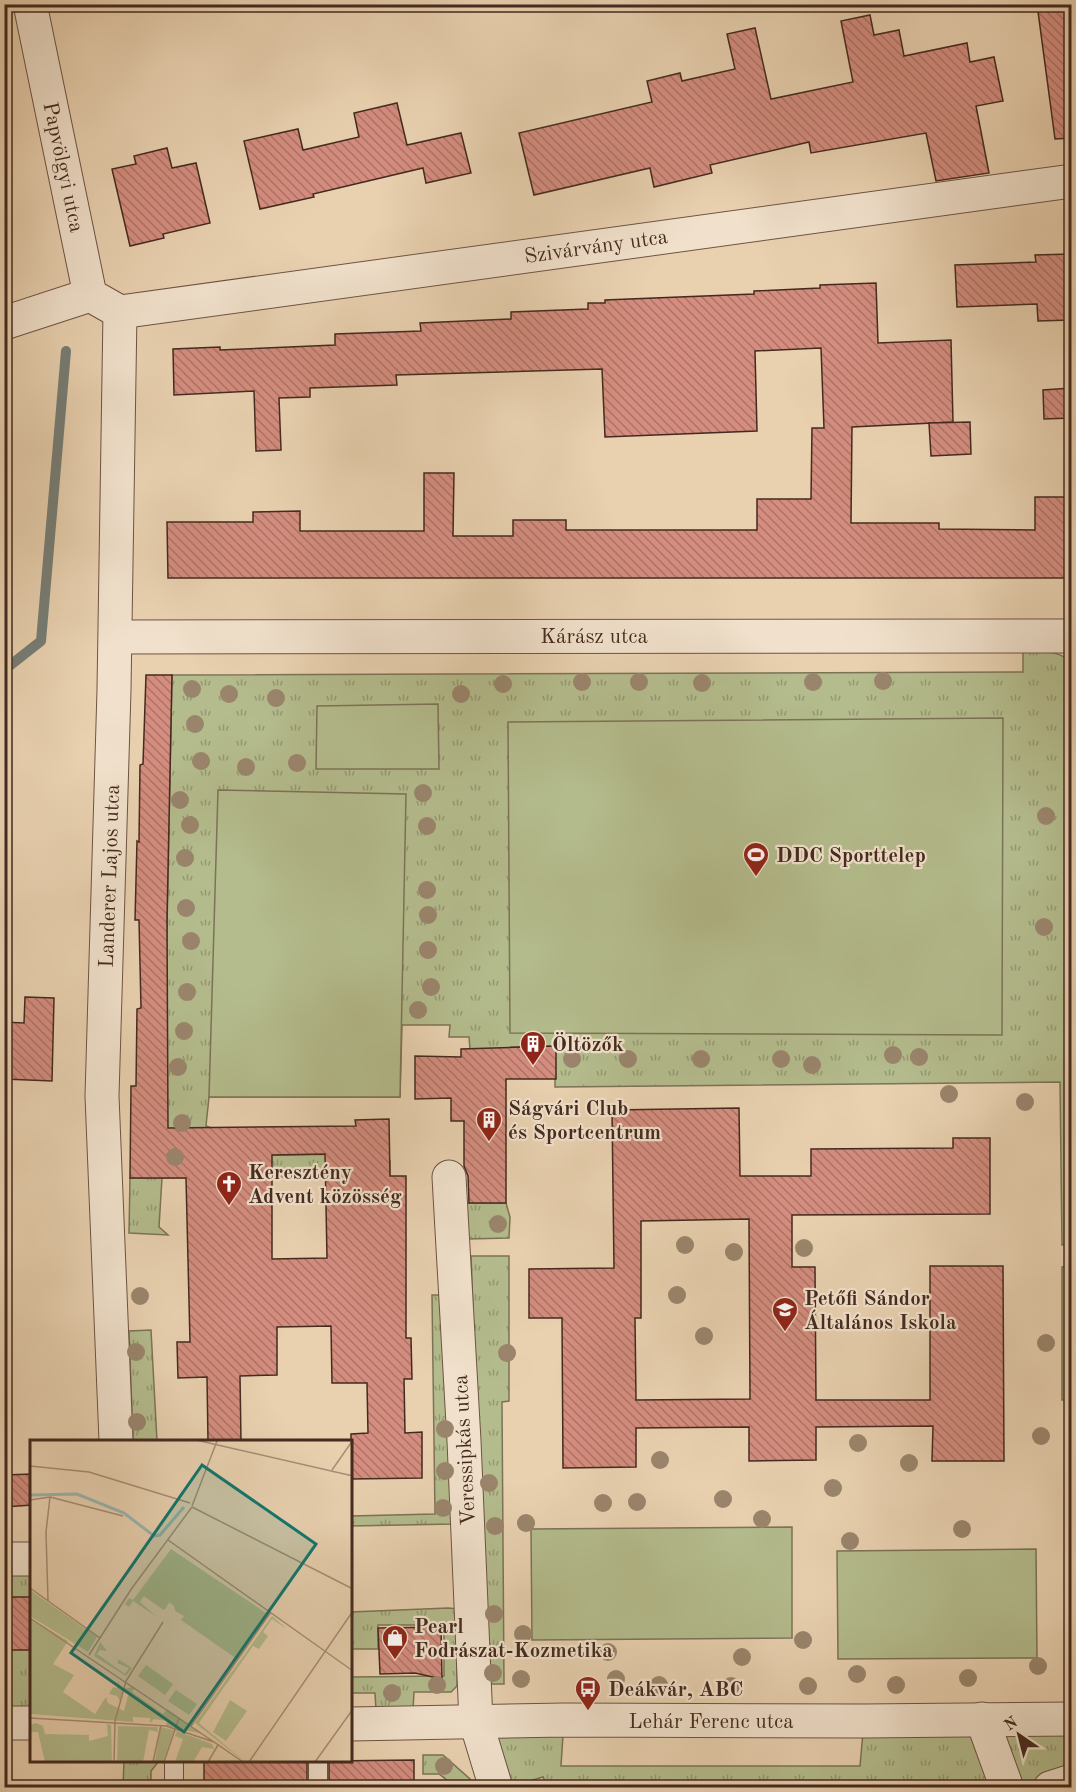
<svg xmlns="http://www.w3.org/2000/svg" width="1076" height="1792" viewBox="0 0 1076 1792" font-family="'Old Standard TT',serif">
  <defs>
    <pattern id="grass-tufts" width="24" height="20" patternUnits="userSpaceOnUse" patternTransform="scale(1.5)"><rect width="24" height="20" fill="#b4bc8d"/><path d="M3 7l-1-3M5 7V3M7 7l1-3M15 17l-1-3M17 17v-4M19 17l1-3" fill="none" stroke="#949973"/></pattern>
    <pattern id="building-back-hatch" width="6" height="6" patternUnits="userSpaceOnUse" patternTransform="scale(1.5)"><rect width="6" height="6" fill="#d48d7f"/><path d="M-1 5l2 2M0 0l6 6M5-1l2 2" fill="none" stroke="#ae7367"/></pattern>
  </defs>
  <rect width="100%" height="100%" fill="#e9d1b0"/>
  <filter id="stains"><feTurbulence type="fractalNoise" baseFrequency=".00333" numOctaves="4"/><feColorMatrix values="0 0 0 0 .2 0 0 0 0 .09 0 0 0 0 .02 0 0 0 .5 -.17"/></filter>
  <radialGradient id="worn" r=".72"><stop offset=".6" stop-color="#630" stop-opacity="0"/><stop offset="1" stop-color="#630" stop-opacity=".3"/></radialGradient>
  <g fill="url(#grass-tufts)" stroke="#7c7356" stroke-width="1.5">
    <path d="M1023 651C1039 652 1062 649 1071 664L1072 1107 1065 1110 1067 1195 1072 1198 1070 1243 1062 1245 1060 1082 555 1087V1046L511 1047V1056L470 1049 469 1037H449L450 1025H402L400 1097H209L206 1126 212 1128V1156L355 1154 356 1161H390V1176L162 1178 159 1227 168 1235 129 1233 130 1178H162L172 675 1023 672Z"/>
    <polygon points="464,1203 506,1203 510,1217 509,1238 467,1239"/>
    <polygon points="471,1256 509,1256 509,1401 502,1402 504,1684 487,1684"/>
    <polygon points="1071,1266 1071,1400 1062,1400 1062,1267"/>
    <polygon points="432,1295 444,1295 452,1524 351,1526 351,1516 435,1514"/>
    <polygon points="151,1330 157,1441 133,1441 129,1331"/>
    <polygon points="4,1570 31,1570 31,1708 5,1708"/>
    <polygon points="448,1608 458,1609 457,1686 451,1692 414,1692 413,1710 376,1710 375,1693 351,1693 351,1677 444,1676 444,1625 378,1625 378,1649 351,1649 351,1612"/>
    <polygon points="1071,1719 1071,1782 1052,1787 548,1788 543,1777 509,1787 496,1737 564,1720 561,1766 860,1766 864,1721"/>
    <polygon points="423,1755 443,1755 470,1779 472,1787 452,1787 452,1784 439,1774 423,1774"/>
    <polygon points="124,1761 159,1761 151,1771 151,1784 156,1787 123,1787"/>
  </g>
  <g fill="#b4bc8d" stroke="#7c7356" stroke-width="1.5">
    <polygon points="438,704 439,769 316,769 317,706"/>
    <polygon points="1003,718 1002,1035 510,1033 508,722"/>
    <polygon points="218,790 406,794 400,1097 209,1097"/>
    <polygon points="792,1527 792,1638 532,1640 531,1529"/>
    <polygon points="1036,1549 1037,1658 838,1659 837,1551"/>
  </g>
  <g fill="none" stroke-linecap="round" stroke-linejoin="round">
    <polyline stroke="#777e77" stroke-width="10" points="4,667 8,667 41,641 66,351"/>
  </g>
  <g fill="url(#building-back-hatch)" stroke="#442a1f" stroke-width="1.5" fill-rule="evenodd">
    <polygon points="1037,4 1065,4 1071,56 1071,138 1055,139"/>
    <polygon points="870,15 874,35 899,30 904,56 967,43 970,62 994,57 1003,101 976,106 989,173 936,181 926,133 811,153 809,142 710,165 712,173 654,187 650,168 534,195 519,133 652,102 647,81 680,73 682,81 735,69 727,34 755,28 771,99 853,82 841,21"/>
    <polygon points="397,103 407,145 461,133 471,173 426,183 423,168 313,194 314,197 260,209 244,141 298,129 303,150 359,137 354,113"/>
    <polygon points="167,148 172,168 196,163 210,223 163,234 164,238 130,246 112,169 136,164 134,156"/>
    <polygon points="1071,254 1071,320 1038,321 1037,304 957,307 955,265 1036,262 1035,255"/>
    <polygon points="876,283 878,343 951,340 953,422 852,427 851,523 939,523 939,529 1035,530 1035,497 1069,497 1069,515 1071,515 1071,578 168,578 167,522 253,522 253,512 300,511 300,531 424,531 424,473 454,473 453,536 513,536 513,520 566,520 566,530 757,530 757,499 811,499 812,428 824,428 821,348 755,351 757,431 605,437 602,369 396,375 397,385 310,388 310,397 279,398 281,450 256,451 254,391 174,395 173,349 220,347 220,350 335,345 335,334 421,331 420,323 511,319 511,312 588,309 588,303 605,303 605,300 754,294 754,291 820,288 820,285"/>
    <polygon points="1071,388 1071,418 1044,419 1043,390"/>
    <polygon points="970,422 971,454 931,456 929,423"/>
    <path d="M146 675H172L167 920 168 1128 356 1126 355 1120 389 1119 390 1176H406V1338H411L412 1379H404L405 1433 422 1432V1478L351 1479V1434L368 1433 367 1383H332L331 1326 277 1327V1375L240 1376 241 1441H208L207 1377 178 1378 177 1342H190L186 1178H130L131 1086H136L137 1009 141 1008 139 920H135L137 841 139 842 140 765 143 764ZM325 1154 327 1258 272 1259V1155Z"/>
    <polygon points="25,997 54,998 52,1081 4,1079 4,1022 24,1023"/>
    <polygon points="556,1046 556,1079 506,1079 506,1203 469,1203 468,1176 464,1166 464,1121 451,1121 451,1098 415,1099 415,1056 461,1057 461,1049"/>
    <path d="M739 1108 740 1176H811V1149L953 1148V1138H990V1214L792 1215V1267H815L816 1400H930V1266H1003L1004 1461H932L933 1426 816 1427V1460L749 1461V1427L636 1428V1467L563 1468 562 1318H529V1269L614 1268 612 1110ZM749 1219 750 1399 636 1400 635 1318H641V1221Z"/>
    <polygon points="32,1474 32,1505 4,1507 4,1475"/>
    <rect x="4" y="1597" width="28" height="53"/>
    <polygon points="441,1627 442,1679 415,1673 380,1674 378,1628"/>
    <polygon points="414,1760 414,1788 329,1788 329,1761"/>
    <polygon points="307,1761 307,1788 204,1788 204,1762"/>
  </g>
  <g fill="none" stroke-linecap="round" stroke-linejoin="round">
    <defs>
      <g id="service">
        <polyline points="174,1760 174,1788"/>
        <polyline points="318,1760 318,1788"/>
      </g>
      <g id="minor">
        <polyline points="30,4 90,295 120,312"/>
        <polyline points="120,312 1072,181"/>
        <polyline points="4,323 90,295"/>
        <polyline points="116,637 1072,636"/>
        <polyline points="449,1177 464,1441 476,1722 496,1788"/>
        <polyline points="116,1441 102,1096 114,690 120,312"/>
        <polyline points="4,1559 32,1559"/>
        <polyline points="982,1719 1007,1788"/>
        <polyline points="4,1723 32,1723"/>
        <polyline points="351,1724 564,1720 864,1721 1072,1719"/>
        <polyline points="1050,1788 1072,1781"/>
      </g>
    </defs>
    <use href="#service" stroke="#6d5443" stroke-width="20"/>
    <use href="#minor" stroke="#6d5443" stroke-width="35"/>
    <use href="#service" stroke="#f1e1cc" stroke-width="18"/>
    <use href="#minor" stroke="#f1e1cc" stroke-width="33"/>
  </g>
  <g fill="#9a856c">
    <circle cx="883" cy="681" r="9"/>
    <circle cx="582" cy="682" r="9"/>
    <circle cx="639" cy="682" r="9"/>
    <circle cx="813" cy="682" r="9"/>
    <circle cx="702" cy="683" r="9"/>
    <circle cx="503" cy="684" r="9"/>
    <circle cx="192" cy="689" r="9"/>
    <circle cx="229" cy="694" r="9"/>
    <circle cx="461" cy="694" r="9"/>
    <circle cx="276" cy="698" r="9"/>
    <circle cx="195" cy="724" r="9"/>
    <circle cx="201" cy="761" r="9"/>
    <circle cx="297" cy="763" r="9"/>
    <circle cx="246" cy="767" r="9"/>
    <circle cx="423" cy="793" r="9"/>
    <circle cx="180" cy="800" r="9"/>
    <circle cx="1046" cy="816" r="9"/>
    <circle cx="190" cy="825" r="9"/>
    <circle cx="427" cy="826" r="9"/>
    <circle cx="185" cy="858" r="9"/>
    <circle cx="427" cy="890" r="9"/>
    <circle cx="186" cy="908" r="9"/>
    <circle cx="428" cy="915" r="9"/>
    <circle cx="1044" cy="927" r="9"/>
    <circle cx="191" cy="941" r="9"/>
    <circle cx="428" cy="950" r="9"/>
    <circle cx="431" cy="987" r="9"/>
    <circle cx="187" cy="992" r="9"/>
    <circle cx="418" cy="1010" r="9"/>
    <circle cx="184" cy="1031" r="9"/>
    <circle cx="893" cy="1055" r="9"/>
    <circle cx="919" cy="1057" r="9"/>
    <circle cx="572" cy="1059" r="9"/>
    <circle cx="628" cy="1059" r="9"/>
    <circle cx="701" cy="1059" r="9"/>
    <circle cx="781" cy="1059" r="9"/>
    <circle cx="812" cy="1065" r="9"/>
    <circle cx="178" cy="1067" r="9"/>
    <circle cx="949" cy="1094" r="9"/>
    <circle cx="1025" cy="1102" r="9"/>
    <circle cx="182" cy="1123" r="9"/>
    <circle cx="175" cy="1157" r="9"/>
    <circle cx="498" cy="1224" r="9"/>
    <circle cx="685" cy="1245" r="9"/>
    <circle cx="804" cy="1248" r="9"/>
    <circle cx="734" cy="1252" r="9"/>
    <circle cx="677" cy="1295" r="9"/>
    <circle cx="140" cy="1296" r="9"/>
    <circle cx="704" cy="1336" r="9"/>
    <circle cx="1046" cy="1343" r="9"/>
    <circle cx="136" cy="1352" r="9"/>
    <circle cx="507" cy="1353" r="9"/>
    <circle cx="137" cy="1422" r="9"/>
    <circle cx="445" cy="1429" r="9"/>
    <circle cx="1041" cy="1436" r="9"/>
    <circle cx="858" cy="1443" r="9"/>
    <circle cx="660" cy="1460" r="9"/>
    <circle cx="909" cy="1463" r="9"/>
    <circle cx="445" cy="1471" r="9"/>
    <circle cx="489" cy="1483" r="9"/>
    <circle cx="833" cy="1488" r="9"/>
    <circle cx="723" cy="1499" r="9"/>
    <circle cx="637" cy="1502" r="9"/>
    <circle cx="603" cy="1503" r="9"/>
    <circle cx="443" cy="1508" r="9"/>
    <circle cx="762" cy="1519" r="9"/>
    <circle cx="526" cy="1523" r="9"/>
    <circle cx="495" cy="1526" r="9"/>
    <circle cx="962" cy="1529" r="9"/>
    <circle cx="850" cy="1541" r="9"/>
    <circle cx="494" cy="1614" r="9"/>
    <circle cx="523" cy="1634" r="9"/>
    <circle cx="803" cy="1640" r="9"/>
    <circle cx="608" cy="1652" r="9"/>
    <circle cx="742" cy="1657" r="9"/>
    <circle cx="1038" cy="1666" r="9"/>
    <circle cx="493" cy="1673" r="9"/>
    <circle cx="857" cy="1674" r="9"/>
    <circle cx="968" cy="1678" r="9"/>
    <circle cx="521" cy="1679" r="9"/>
    <circle cx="616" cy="1679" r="9"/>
    <circle cx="437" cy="1685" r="9"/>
    <circle cx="659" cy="1685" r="9"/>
    <circle cx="896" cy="1685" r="9"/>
    <circle cx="731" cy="1686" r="9"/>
    <circle cx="808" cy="1686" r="9"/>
    <circle cx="392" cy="1693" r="9"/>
    <circle cx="444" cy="1766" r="9"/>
  </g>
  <defs>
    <symbol id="stadium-pin" viewBox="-11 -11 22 30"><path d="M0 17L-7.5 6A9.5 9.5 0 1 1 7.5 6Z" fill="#8f2418" stroke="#f1e1cc"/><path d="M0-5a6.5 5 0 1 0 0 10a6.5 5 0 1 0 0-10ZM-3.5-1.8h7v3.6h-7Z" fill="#fff"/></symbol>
    <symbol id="building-pin" viewBox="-11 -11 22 30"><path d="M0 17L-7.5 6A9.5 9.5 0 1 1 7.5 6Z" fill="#8f2418" stroke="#f1e1cc"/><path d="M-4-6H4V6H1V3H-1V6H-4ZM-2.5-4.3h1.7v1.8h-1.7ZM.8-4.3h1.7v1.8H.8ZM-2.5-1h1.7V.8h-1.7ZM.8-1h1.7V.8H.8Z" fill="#fff"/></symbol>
    <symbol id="church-pin" viewBox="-11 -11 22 30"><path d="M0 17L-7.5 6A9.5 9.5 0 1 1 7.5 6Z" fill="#8f2418" stroke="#f1e1cc"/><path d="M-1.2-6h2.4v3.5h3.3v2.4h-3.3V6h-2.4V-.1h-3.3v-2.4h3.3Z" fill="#fff"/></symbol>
    <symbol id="school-pin" viewBox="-11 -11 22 30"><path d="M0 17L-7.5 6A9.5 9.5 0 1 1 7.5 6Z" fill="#8f2418" stroke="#f1e1cc"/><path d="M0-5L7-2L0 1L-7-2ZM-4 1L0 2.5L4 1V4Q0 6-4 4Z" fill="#fff"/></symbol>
    <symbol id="shop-pin" viewBox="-11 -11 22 30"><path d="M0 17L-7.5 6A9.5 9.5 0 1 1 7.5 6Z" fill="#8f2418" stroke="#f1e1cc"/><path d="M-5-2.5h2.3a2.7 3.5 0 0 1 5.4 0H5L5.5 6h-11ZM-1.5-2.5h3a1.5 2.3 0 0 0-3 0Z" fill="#fff"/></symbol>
    <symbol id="bus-pin" viewBox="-11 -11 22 30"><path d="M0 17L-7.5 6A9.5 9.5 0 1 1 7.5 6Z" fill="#8f2418" stroke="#f1e1cc"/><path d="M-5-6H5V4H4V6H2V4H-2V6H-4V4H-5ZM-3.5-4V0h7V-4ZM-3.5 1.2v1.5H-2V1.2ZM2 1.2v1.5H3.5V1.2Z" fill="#fff"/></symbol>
  </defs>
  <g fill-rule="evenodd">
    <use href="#stadium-pin" x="741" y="840" width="30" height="40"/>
    <use href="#building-pin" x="518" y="1029" width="30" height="40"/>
    <use href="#building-pin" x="474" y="1105" width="30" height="40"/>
    <use href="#church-pin" x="214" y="1169" width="30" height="40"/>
    <use href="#school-pin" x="770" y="1295" width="30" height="40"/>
    <use href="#shop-pin" x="380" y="1623" width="30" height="40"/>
    <use href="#bus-pin" x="573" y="1674" width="30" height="40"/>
  </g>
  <g text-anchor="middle" stroke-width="4.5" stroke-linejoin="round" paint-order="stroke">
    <g font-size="21" fill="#442a1f" stroke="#f1e1cc">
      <text transform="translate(64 167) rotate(78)" y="7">Papvölgyi utca</text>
      <text transform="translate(596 246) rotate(-8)" y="7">Szivárvány utca</text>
      <text x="594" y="643">Kárász utca</text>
      <text transform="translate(109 876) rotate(-88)" y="7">Landerer Lajos utca</text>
      <text transform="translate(464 1450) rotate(-93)" y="7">Veressipkás utca</text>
      <text x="711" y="1728">Lehár Ferenc utca</text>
    </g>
    <g font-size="21" font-weight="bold" fill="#442a1f" stroke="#f1e1cc" text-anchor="start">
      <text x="776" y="862">DDC Sporttelep</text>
      <text x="552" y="1051">Öltözők</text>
      <text x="508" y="1115">Ságvári Club<tspan x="508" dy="24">és Sportcentrum</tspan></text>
      <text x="248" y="1179">Keresztény<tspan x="248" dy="24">Advent közösség</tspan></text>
      <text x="804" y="1305">Petőfi Sándor<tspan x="804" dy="24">Általános Iskola</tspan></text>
      <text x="414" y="1633">Pearl<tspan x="414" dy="24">Fodrászat-Kozmetika</tspan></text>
      <text x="608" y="1696">Deákvár, ABC</text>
    </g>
  </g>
  <g transform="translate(30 1440)">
    <rect width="322" height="322" fill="#e9d1b0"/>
    <path d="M141 109 236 173 195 234 204 217 151 180 154 176 145 171 144 166 139 162 134 170 114 156 110 162 127 177 103 161 99 167 95 164 99 158 103 160ZM0 150 67 197 58 212 0 176ZM242 176 257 189 242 179 233 192 238 196 229 209 223 206 169 283 215 322 165 283ZM0 178 38 201 23 224 44 235 33 252 65 274 76 257 78 263 94 271 99 252 93 250 90 261 87 256 79 254 83 247 87 248 88 241 91 249 105 247 102 252 133 274 137 269 173 294 136 286 137 281 124 279 120 283V278L103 277V282L1 274ZM70 202 77 211 70 210 67 214 95 234 99 228 87 223 89 220 82 215 102 228 96 236 64 216ZM200 260 217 271 196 301 183 292ZM6 283 13 286 15 294 59 295V301L78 296 77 284 81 285 82 322H15L8 292H0V285ZM88 286 127 287 128 292 119 290 113 322H87ZM130 287 144 290 133 322H125ZM147 291 182 304 184 309 172 307 163 322H145L153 299 145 296Z" fill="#b4bc8d"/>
    <path d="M0 193 9 197 12 193 31 205 17 226H13L24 206 0 199ZM158 297 170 308 161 322 156 318 163 308 153 303Z" fill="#b4bc8d"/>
    <path d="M137 124 157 138 134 170 114 156ZM173 138 225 174 202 207 150 171ZM116 225 143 244 135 255 108 236ZM146 250 167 264 159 275 138 261Z" fill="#b4bc8d"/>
    <path fill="none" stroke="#99b6b1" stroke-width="3" d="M0 55 47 54 94 73 124 96 130 95 154 67"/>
    <path fill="none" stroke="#a78e76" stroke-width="1.5" d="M166 0 323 36M0 26 59 32 160 63M302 30 323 0M0 60 20 57 93 76M162 66 187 1M162 67 323 149M138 100 323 231M0 148 70 198M18 161 16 92 20 57M0 178 184 302M59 215 102 148 162 67M0 278 136 286 184 302 213 322M161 286 241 172M84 322 85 281 96 241 133 182M123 322 131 285M134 322 149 278M178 322 188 305M219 322 323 171M285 322 323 269"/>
    <path fill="#0f766e" fill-opacity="0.15" stroke="#0f766e" stroke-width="3" d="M172 25 286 104 154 292 41 213Z"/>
    <rect width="322" height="322" fill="none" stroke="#442a1f" stroke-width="3"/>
  </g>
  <rect width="1076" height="1792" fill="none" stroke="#e9d1b0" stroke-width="24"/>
  <rect x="6" y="6" width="1064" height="1780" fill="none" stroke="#442a1f" stroke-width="3"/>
  <rect x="12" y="12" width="1052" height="1768" fill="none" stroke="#442a1f" stroke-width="1.5"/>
  <g transform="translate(1019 1735) rotate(325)" stroke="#f1e1cc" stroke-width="4.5" paint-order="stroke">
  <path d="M0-4.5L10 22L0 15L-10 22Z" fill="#442a1f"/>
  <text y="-9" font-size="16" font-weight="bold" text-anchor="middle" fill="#442a1f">N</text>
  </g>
  <rect width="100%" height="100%" filter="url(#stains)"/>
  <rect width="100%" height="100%" fill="url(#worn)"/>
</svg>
